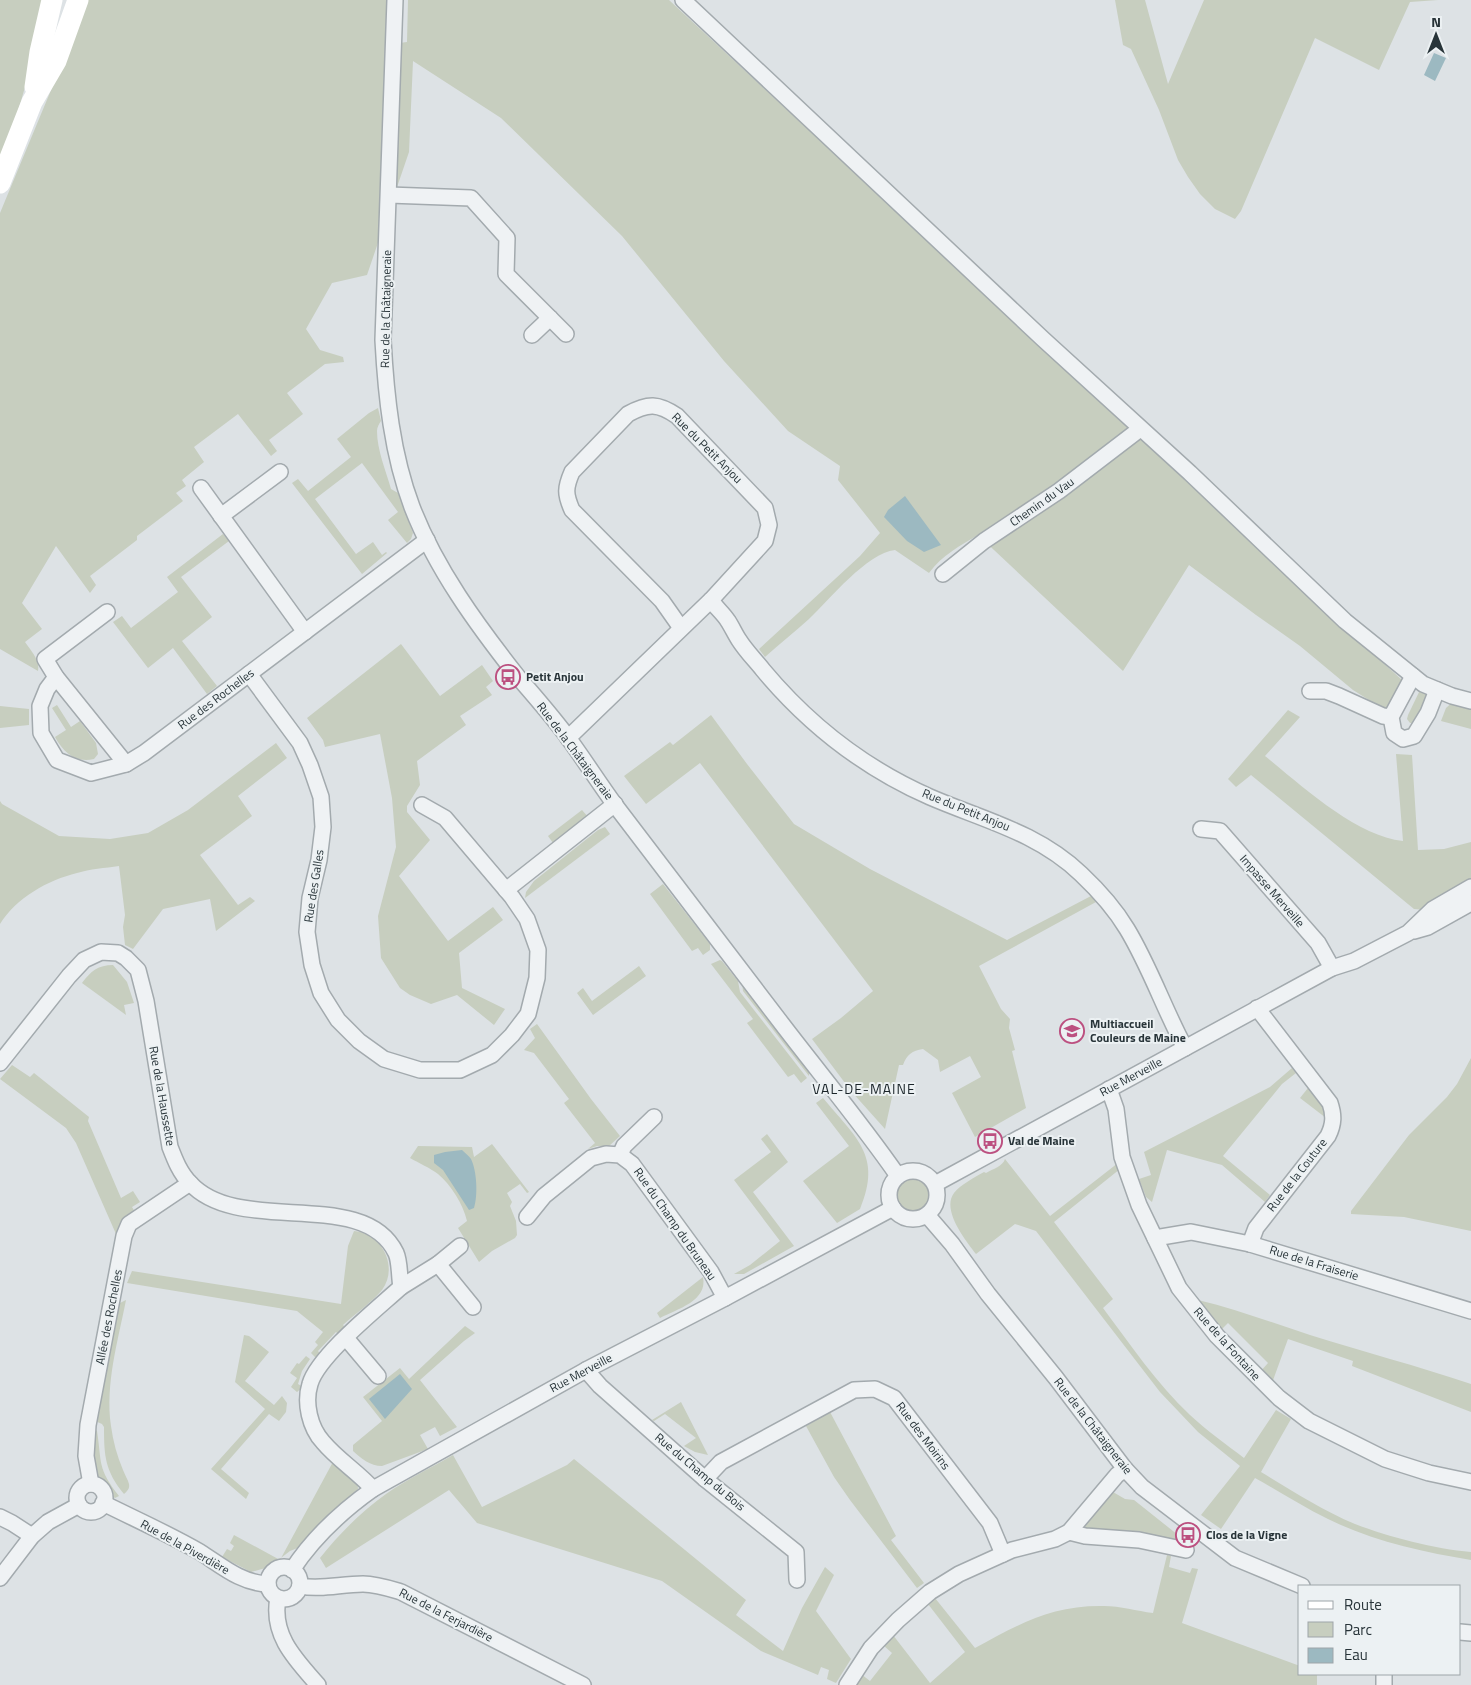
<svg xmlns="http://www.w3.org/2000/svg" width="1471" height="1685" viewBox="0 0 1471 1685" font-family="'Titillium Web',sans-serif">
  <rect width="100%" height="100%" fill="#dde2e5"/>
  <g fill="#c7cebf">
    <path d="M0 0H45C34 55 22 108 0 160Z"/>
    <path d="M84 0H388L385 45 407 42 408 0H669L1315 601 1402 680 1391 704 1386 708 1380 707 1353 690 1300 646 1256 615 1189 565 1123 671 978 535C960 546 942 555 929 573L895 550C867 553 830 599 809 619 795 632 779 644 765 657L759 649 860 556 880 533 838 480 840 466 788 431 724 361 622 236 501 118 413 61 409 152 367 275 332 283 306 329 320 350 343 357 344 362 325 364 287 393 303 414 269 440 277 451 271 456 238 414 194 447 204 462 182 480 186 486 176 493 183 501 137 536V540L90 576 96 585 90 593 56 546 22 603 42 629 25 642C31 651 40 660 38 671L0 649V213L56 78Z"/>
    <polygon points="1115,0 1145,0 1168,84 1204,0 1438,0 1410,2 1379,70 1315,38 1241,211 1235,219 1215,209 1200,194 1188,177 1178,160 1159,110 1131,49 1123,45"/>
    <path d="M378 408 381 421C379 424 377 427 377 431 377 450 386 471 391 489L398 493 413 533 411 539 407 543 388 520 398 512 362 463 315 499 356 554 373 542 382 555 386 552 387 553 362 574 292 483 298 479 308 491 351 457 337 439 369 413Z"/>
    <polygon points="223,534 229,541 181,577 212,617 182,641 217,686 207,694 173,648 148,668 113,622 122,616 131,628 178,592 167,577"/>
    <polygon points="401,644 440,696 482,665 493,681 486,687 492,695 460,716 466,725 417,761 420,785 407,806 407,812 430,840 399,876 448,941 493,907 503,920 459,953 462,988 505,1009 494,1025 457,995 431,1004 410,995 400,988 381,958 378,916 396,847 392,798 380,734 325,747 323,740 307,718"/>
    <polygon points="1421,688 1430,691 1417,721 1414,723 1410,723 1407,719 1408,715"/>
    <polygon points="1455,700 1471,705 1471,729 1441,721 1446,708"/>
    <path d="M57 705 71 727 80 721 96 743 98 754 94 759C75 763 64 753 55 737L66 730 52 708Z"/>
    <polygon points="0,706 29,709 29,725 0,728"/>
    <path d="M1288 710 1300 717 1265 756C1302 786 1356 836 1403 841L1396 754 1412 755 1418 850 1444 849 1471 842V882L1426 910 1414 909 1251 775 1236 787 1228 779Z"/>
    <path d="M711 715 747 764 794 824 870 869 1007 940 1091 896 1096 902 979 966 1001 1009 1010 1019 1009 1028 1015 1050 1012 1051 1026 1108 975 1137 952 1093 981 1077 970 1056 940 1072 938 1060 923 1049C912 1051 907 1054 903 1065H899L885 1129 851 1091 812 1039 841 1018 873 991 700 763 646 804 624 776 670 742 673 745Z"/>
    <path d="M276 743 287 758 238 796 252 816 200 855 238 905 250 897 255 901 216 931 210 899 163 909 133 949 125 945 123 927 125 915 119 866C105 868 90 869 77 873 48 880 16 898 0 924V801L2 804 59 836 110 839 148 833 188 810Z"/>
    <polygon points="582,810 588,817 553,843 548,836"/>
    <polygon points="605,827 610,834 525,898 526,892 534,881 598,830"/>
    <polygon points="663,884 710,944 710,950 703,955 698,948 692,951 650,894"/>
    <polygon points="720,960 722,961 738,981 740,992 807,1078 801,1083 794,1074 788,1077 747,1023 753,1019 711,964"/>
    <path d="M113 965 127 982 134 1003 124 1005 126 1015 82 983C91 971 98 965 113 965Z"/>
    <polygon points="639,966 646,976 593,1015 577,993 583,988 592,1001"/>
    <polygon points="742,982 809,1070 809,1076 743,991"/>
    <polygon points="537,1024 591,1099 620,1136 609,1146 597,1146 588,1149 595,1143 564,1103 569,1099 534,1053 524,1050 535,1038 530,1029"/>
    <polygon points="1471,1058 1471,1231 1404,1217 1351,1214 1351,1211 1409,1135 1447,1097 1457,1084"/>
    <polygon points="12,1065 30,1077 34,1073 89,1117 88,1121 121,1198 133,1191 140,1202 132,1207 135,1212 121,1221 116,1234 76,1143 66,1128 0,1079"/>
    <polygon points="1292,1068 1296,1073 1282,1084 1223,1156 1270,1195 1265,1202 1222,1165 1167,1150 1152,1202 1146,1197 1139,1179 1151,1175 1144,1152 1270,1087"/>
    <polygon points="1308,1088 1323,1107 1326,1118 1300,1098"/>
    <path d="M823 1098C855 1137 883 1155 860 1209L837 1223 803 1181 849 1146 816 1103Z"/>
    <polygon points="767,1134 788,1162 753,1192 794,1246 744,1274 734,1274 750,1265 780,1241 734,1180 771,1152 761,1139"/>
    <path d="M492 1144 529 1192 527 1193 520 1184 507 1193 512 1202 510 1206 516 1221 517 1235 515 1238 492 1251 479 1262 458 1228 467 1221C463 1204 451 1185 438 1174 430 1168 419 1163 410 1158L418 1146 472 1147 474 1157Z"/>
    <path d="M1005 1159 1050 1216 1118 1163 1120 1169 1054 1222 1113 1299 1103 1308C1130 1344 1157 1384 1190 1415 1207 1431 1226 1444 1244 1458L1276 1410 1291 1419 1261 1472C1291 1490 1322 1510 1355 1524 1389 1537 1435 1549 1471 1552V1560C1423 1552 1372 1541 1328 1519 1303 1507 1280 1492 1255 1478L1221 1529 1201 1515 1240 1466 1198 1432 1160 1392 1036 1231 1015 1224 976 1254C966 1241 941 1210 954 1193 960 1185 975 1177 984 1172L986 1173C993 1169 1003 1166 1005 1159Z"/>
    <circle cx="914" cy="1195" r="17"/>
    <path d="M354 1231C382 1233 399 1267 382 1290 373 1301 354 1315 343 1325L347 1329 340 1336 336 1332 318 1351 322 1356 318 1360 311 1353 318 1345 315 1342 323 1332 297 1311 127 1283 132 1271 341 1304 348 1246Z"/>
    <path d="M703 1277C708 1301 677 1309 660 1318L657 1313Z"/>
    <path d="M126 1300C118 1341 105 1384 111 1426 113 1441 117 1456 123 1470 125 1475 128 1480 129 1484 130 1489 127 1491 124 1494 105 1471 104 1456 104 1427L102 1424 95 1421 118 1304Z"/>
    <path d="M1198 1300C1236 1309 1273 1323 1310 1335 1364 1352 1418 1366 1471 1384V1412L1352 1366 1353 1361 1288 1339 1272 1383 1260 1372 1268 1363 1228 1323 1220 1331Z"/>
    <path d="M465 1326 475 1333 464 1341 420 1380 457 1427 440 1436 435 1427 420 1435 428 1449 382 1466C370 1466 362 1459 353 1451V1445L382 1421 363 1397 400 1368 409 1379Z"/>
    <polygon points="244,1335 249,1336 269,1352 245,1381 274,1405 282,1396 287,1403 286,1412 279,1421 269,1414 221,1469 249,1493 246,1499 211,1469 265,1409 235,1382"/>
    <polygon points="306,1356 310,1359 302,1371 298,1384 303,1387 297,1392 291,1387 297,1378 290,1373 297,1363 299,1364"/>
    <polygon points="681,1402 708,1455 695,1452 684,1446 696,1438 665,1414 654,1421 652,1420"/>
    <polygon points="830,1412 896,1536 891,1540 924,1583 917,1588 850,1500 834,1477 806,1426"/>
    <path d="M95 1429 97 1431C102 1463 97 1468 119 1496L115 1498C91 1483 94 1453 95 1429Z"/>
    <path d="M453 1455 482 1507 567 1465 574 1459 746 1600 736 1615 783 1651 802 1608 825 1567 834 1575 816 1611 851 1659 836 1683 827 1679 829 1670 821 1667 818 1675 761 1651 662 1581 477 1523 449 1490 326 1568 320 1558C339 1534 362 1511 386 1494 407 1479 431 1468 453 1455Z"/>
    <polygon points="334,1460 357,1478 358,1489 330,1514 300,1547 290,1551 269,1567 251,1572 222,1557 227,1549 231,1551 234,1546 230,1543 234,1535 280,1560"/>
    <polygon points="1113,1492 1125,1499 1134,1500 1183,1539 1174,1542 1090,1531 1085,1527 1087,1522"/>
    <path d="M1167 1555 1171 1556 1169 1567 1190 1573 1192 1568 1198 1569 1182 1623 1300 1666V1674H1317V1685H855L861 1674 870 1681 892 1653 883 1645 893 1635 930 1683 965 1652 928 1604 935 1598 975 1648C1019 1624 1052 1605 1104 1606 1120 1606 1137 1611 1153 1613Z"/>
  </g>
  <g fill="#9cb9c1">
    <polygon points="1434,53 1446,58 1435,81 1424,75"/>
    <polygon points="905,496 941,545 924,552 907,541 884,517 888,510"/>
    <path d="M462 1150C465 1153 469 1156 471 1159 477 1171 478 1196 474 1208L469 1210 443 1170 434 1163V1155L445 1152Z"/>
    <polygon points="400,1374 412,1389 385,1419 369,1399"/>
  </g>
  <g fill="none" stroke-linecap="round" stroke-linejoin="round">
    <defs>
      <g id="street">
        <path d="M395 0 383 340C386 396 392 454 412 507 436 569 477 625 518 677 535 697 553 717 569 739 585 761 599 783 615 805 670 878 727 951 782 1024 821 1075 862 1124 898 1176"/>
        <polyline points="683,0 1043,339 1190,473 1345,621 1423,684 1452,696 1471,701"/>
        <polyline points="389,195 471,198 507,238 506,274 566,334"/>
        <polyline points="532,335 550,318"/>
        <polyline points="201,488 305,632"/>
        <polyline points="221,516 280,472"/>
        <polyline points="943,574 984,541 1059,491 1140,429"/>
        <polyline points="107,612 45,659 56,677 126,764"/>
        <path d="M681 628 662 601 572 510C565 494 565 488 572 472L628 414C648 403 658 403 677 416L765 508 769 525 765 541 711 600"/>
        <polyline points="249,674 300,743 310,765 321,797 323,827 319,860 310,898 307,932 312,965 321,993 338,1020 359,1041 384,1059 420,1070 460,1070 492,1055 512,1035 528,1014 537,978 538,950 527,919 512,897 445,818 422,805"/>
        <polyline points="1413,676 1391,717 1394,733 1403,739 1414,736 1428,713 1437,690"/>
        <polyline points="56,677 47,689 40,706 41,733 57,760 91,773 126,764 144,753 427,540"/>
        <polyline points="1310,691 1326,691 1339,696 1383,716 1391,717"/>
        <path d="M568 738 711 600C716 608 723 613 728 621 732 627 735 634 739 640 746 651 755 660 763 670 809 725 864 768 930 797 983 820 1037 832 1081 874 1098 890 1115 909 1127 929 1150 967 1164 1009 1185 1048"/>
        <polyline points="1201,829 1220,831 1318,943 1332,968"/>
        <polyline points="506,890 615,804"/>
        <polyline points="1414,931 1428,927 1471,903"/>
        <path d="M0 1063 69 976 84 960 101 952 118 953 126 958 138 970 146 1001 170 1147C175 1160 180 1173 190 1183 239 1237 364 1186 396 1253 400 1262 399 1276 401 1287 378 1308 318 1356 310 1384 304 1403 310 1428 323 1442 338 1460 358 1472 373 1489"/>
        <polyline points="1109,1089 1116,1109 1122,1157 1139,1205 1179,1288 1217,1336 1279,1398 1309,1421 1385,1459 1429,1473 1471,1482"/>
        <polyline points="620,1155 624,1146 654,1117"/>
        <circle cx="913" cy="1195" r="24"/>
        <polyline points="935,1184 1332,968 1354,961 1408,933 1433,909 1471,887"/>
        <polyline points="927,1215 952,1244 988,1294 1056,1378 1125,1469 1142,1487 1235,1558 1302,1586"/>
        <polyline points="527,1217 544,1196 591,1158 606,1154 620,1155 632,1164 711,1272 725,1298"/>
        <polyline points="1155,1238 1191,1232 1250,1244 1471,1311"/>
        <path d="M1250 1244 1256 1228 1328 1136C1334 1124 1334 1115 1330 1103L1257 1008"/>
        <polyline points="438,1264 473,1307"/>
        <polyline points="401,1287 438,1264 460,1246"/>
        <polyline points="346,1338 378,1376"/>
        <polyline points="586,1370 600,1386 705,1479 796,1552 797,1580"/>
        <polyline points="705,1479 721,1462 854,1390 875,1389 894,1398 990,1523 1003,1554"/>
        <polyline points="91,1484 86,1456 88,1425 124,1236 129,1224 190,1183"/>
        <circle cx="91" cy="1498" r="14"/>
        <path d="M103 1503C135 1519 169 1534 200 1552 222 1566 241 1583 268 1584"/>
        <polyline points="0,1517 12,1523 32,1536"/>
        <polyline points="1069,1532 1085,1536 1139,1540 1186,1550"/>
        <circle cx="284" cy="1583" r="16"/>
        <path d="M292 1570C313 1538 342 1511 373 1489L586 1370 725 1298 893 1208"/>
        <polyline points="0,1578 32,1536 48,1522 79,1505"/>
        <path d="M300 1586C321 1590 341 1584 363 1584 376 1584 388 1588 401 1592L583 1685"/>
        <path d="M278 1598C271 1635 295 1659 318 1685"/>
        <polyline points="1460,1632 1471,1633"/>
        <polyline points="847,1685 871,1648 898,1620 930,1592 959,1574 1012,1550 1055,1539 1069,1532 1117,1475 1125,1469"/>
        <polyline points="1384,1685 1384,1674"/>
      </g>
    </defs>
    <use href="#street" stroke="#a3aaae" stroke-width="18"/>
    <use href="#street" stroke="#eff2f4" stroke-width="15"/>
    <g stroke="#fff" stroke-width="21">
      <polyline points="35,87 40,52 52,0"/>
      <polyline points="0,183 32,102 56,61 78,0"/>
    </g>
  </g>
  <defs>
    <symbol id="bus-ring" viewBox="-11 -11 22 22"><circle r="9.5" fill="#ecf1f3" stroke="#bc5080" stroke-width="1.5"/><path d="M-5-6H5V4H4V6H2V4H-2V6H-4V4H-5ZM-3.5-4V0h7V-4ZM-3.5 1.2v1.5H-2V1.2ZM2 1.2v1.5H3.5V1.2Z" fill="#bc5080"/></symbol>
    <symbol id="school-ring" viewBox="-11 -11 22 22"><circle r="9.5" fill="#ecf1f3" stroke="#bc5080" stroke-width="1.5"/><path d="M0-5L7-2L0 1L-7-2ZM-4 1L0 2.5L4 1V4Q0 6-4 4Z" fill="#bc5080"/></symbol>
  </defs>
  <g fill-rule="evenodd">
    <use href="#bus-ring" x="494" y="663" width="28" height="28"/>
    <use href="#school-ring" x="1058" y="1017" width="28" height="28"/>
    <use href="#bus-ring" x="976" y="1127" width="28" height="28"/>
    <use href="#bus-ring" x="1174" y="1521" width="28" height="28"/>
  </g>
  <g text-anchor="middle" stroke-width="4" stroke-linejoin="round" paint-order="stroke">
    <g font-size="12" fill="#283439" stroke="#ecf1f3">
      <text transform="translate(386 309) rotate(-89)" y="4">Rue de la Châtaigneraie</text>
      <text transform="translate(707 448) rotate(45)" y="4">Rue du Petit Anjou</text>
      <text transform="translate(1042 502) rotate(-35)" y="4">Chemin du Vau</text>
      <text transform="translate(216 699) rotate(-37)" y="4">Rue des Rochelles</text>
      <text transform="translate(575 751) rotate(53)" y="4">Rue de la Châtaigneraie</text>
      <text transform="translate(966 810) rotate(22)" y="4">Rue du Petit Anjou</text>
      <text transform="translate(314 886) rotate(-81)" y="4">Rue des Galles</text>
      <text transform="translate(1272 891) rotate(49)" y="4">Impasse Merveille</text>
      <text transform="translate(1131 1077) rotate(-28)" y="4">Rue Merveille</text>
      <text transform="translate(162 1096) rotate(80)" y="4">Rue de la Haussette</text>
      <text transform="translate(1297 1175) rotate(-52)" y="4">Rue de la Couture</text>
      <text transform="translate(675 1224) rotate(55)" y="4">Rue du Champ du Bruneau</text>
      <text transform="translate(1314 1263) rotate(17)" y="4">Rue de la Fraiserie</text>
      <text transform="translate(109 1317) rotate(-79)" y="4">Allée des Rochelles</text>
      <text transform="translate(1227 1344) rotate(48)" y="4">Rue de la Fontaine</text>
      <text transform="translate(581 1373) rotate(-28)" y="4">Rue Merveille</text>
      <text transform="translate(1093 1426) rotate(52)" y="4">Rue de la Châtaigneraie</text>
      <text transform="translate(923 1436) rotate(53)" y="4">Rue des Moirins</text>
      <text transform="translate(700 1472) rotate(40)" y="4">Rue du Champ du Bois</text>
      <text transform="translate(185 1547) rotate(29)" y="4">Rue de la Piverdière</text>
      <text transform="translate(446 1615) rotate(27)" y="4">Rue de la Ferjardière</text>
    </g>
    <g font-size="12" font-weight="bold" fill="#283439" stroke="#ecf1f3" text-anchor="start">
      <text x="526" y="681">Petit Anjou</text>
      <text x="1090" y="1028">Multiaccueil<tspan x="1090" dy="14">Couleurs de Maine</tspan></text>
      <text x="1008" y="1145">Val de Maine</text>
      <text x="1206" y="1539">Clos de la Vigne</text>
    </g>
    <g font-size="14" letter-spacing="1" fill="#1b252a" stroke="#ecf1f3">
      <text x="864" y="1094">VAL-DE-MAINE</text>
    </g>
  </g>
  <rect x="1298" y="1585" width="162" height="90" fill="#ecf1f3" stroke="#9ea5a9"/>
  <rect x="1308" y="1601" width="25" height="8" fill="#ffffff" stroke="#9ea5a9"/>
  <text x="1344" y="1610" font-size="15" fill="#283439">Route</text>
  <rect x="1308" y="1622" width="25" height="15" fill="#c7cebf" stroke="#9ea5a9"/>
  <text x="1344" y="1635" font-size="15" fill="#283439">Parc</text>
  <rect x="1308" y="1648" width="25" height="15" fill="#9cb9c1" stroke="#9ea5a9"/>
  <text x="1344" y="1660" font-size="15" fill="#283439">Eau</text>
  <g transform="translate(1436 35)" stroke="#ecf1f3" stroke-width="4" paint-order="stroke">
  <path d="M0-4L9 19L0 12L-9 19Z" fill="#283439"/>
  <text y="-8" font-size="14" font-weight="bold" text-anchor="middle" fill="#283439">N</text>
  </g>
</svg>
